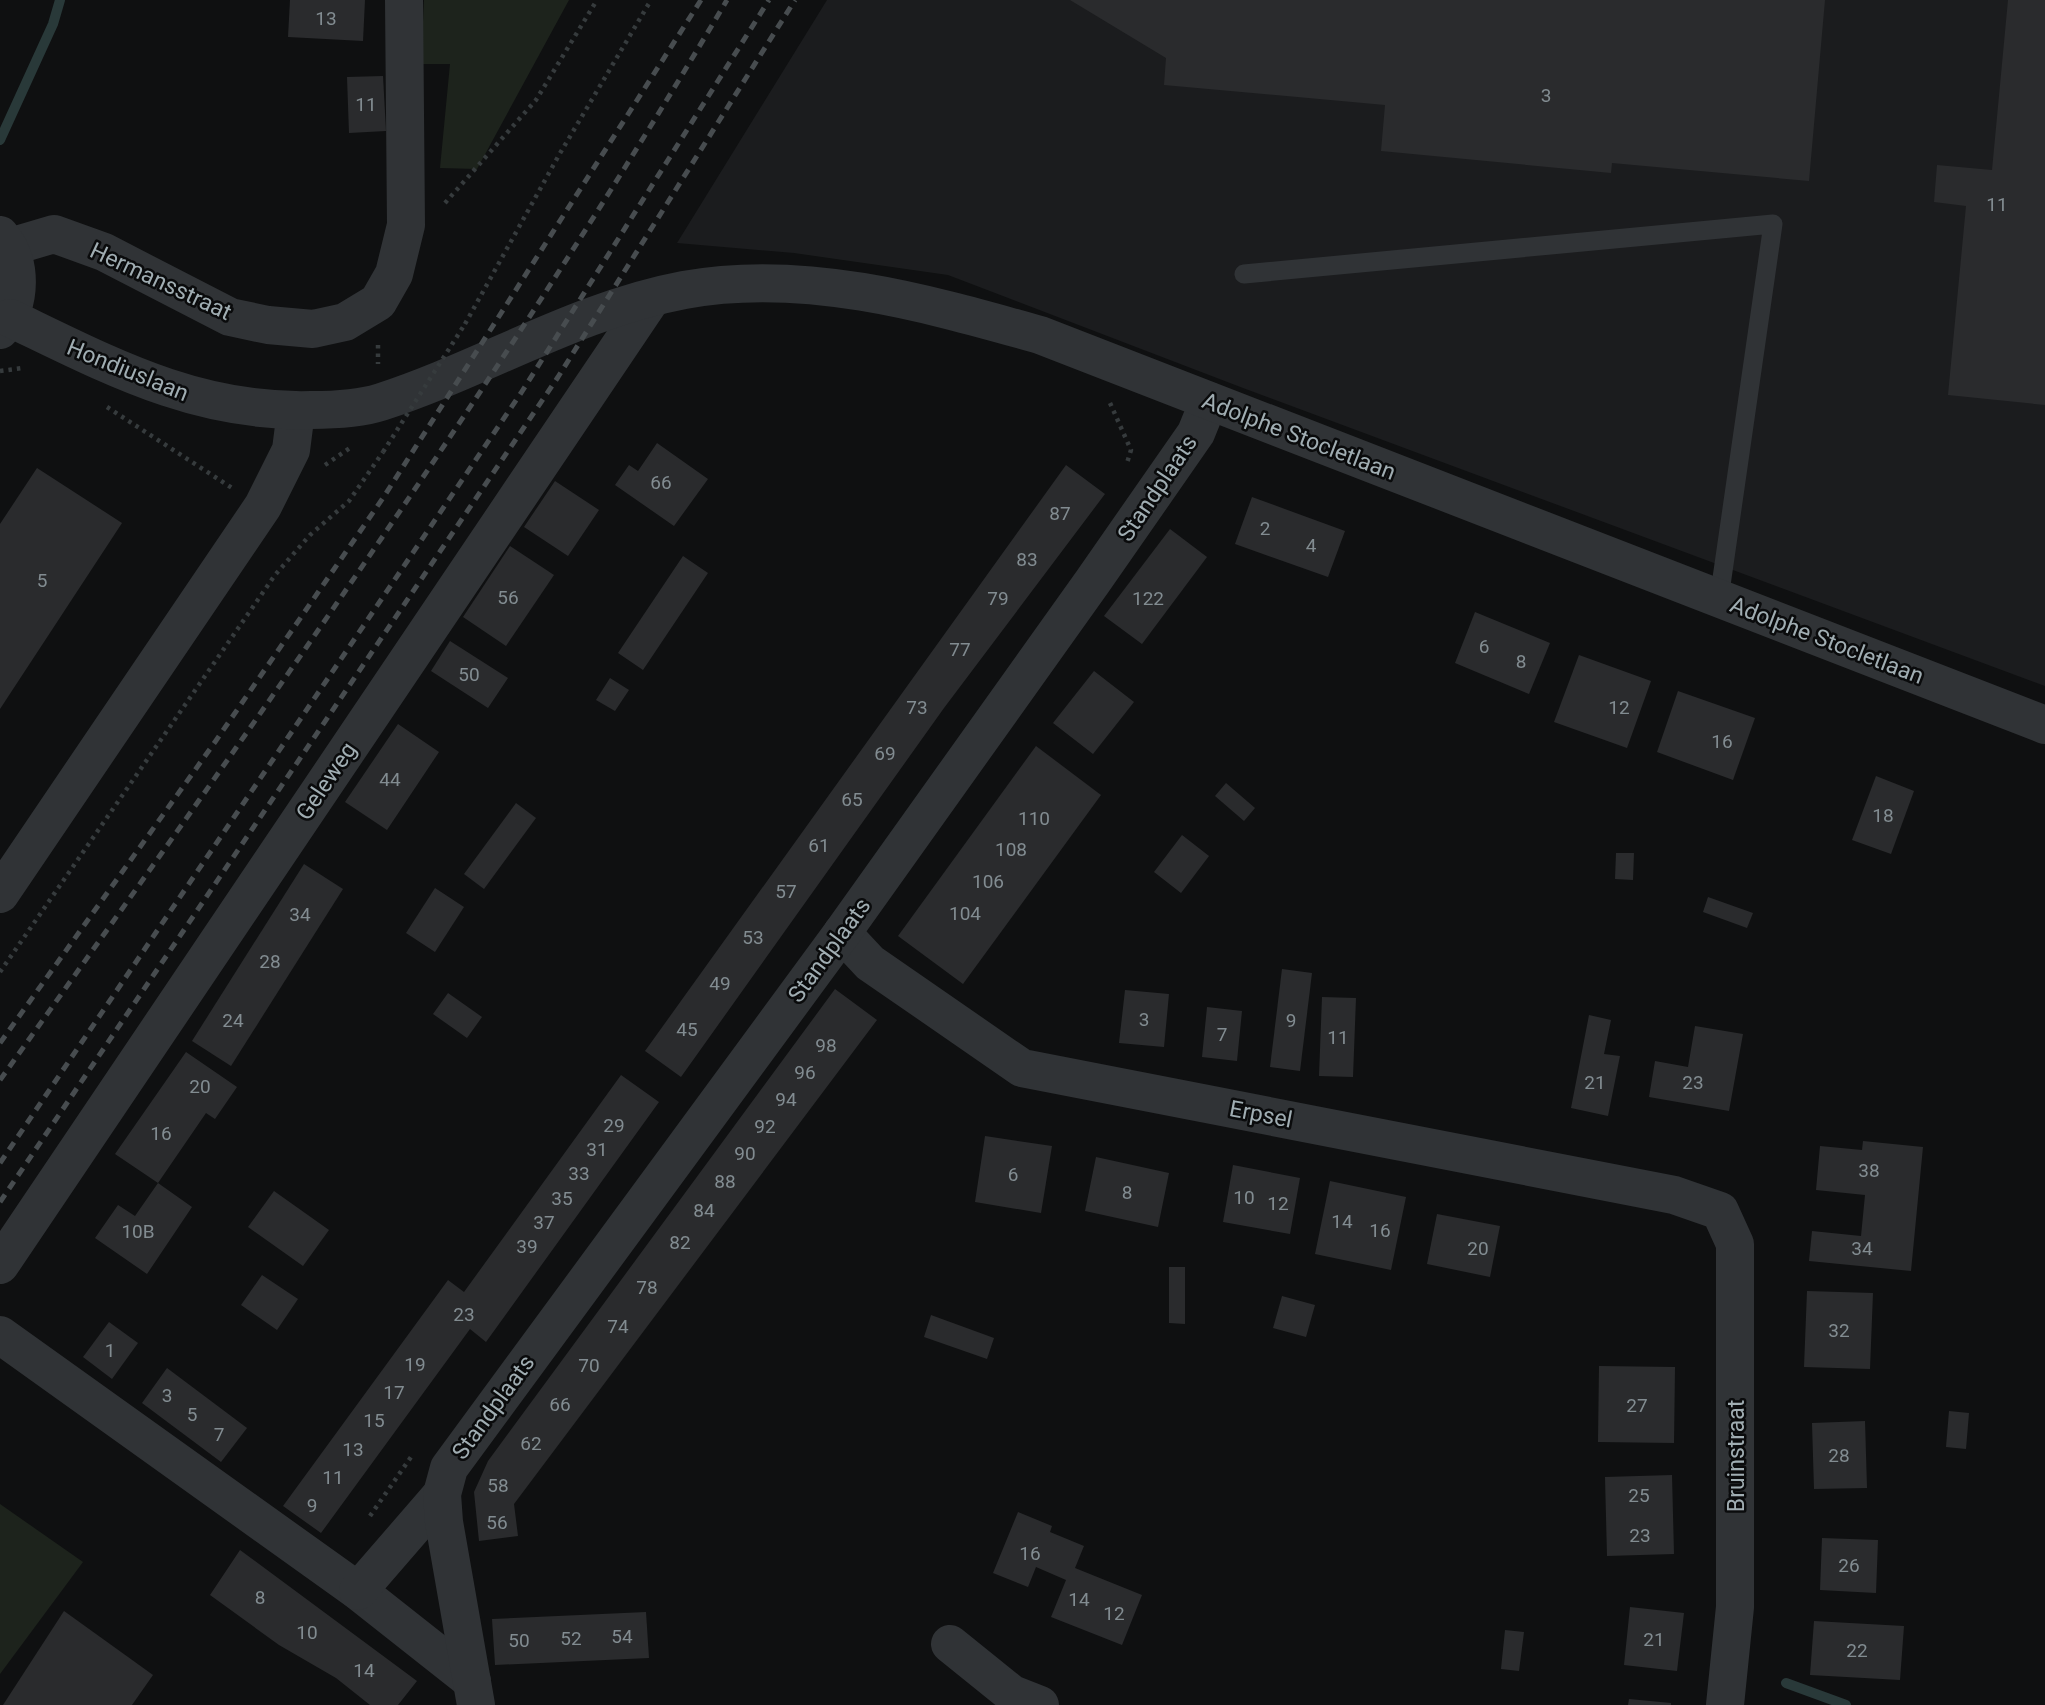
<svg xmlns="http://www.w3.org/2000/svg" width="2045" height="1705" viewBox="0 0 2045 1705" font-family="Roboto,sans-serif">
  <rect width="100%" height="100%" fill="#0f1011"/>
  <polygon fill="#1b1c1e" points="827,0 2045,0 2045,686 1243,388 948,275 794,253 677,243"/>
  <g fill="#1d231c">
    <polygon points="424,0 569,0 477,169 440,168 450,64 421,64"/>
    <polygon points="0,1504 83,1562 0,1674"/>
  </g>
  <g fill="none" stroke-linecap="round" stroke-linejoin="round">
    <g stroke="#293939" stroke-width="10">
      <polyline points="0,140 53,24 60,0"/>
      <polyline points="1786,1683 1846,1705"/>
    </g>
  </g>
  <g fill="#2a2b2d">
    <polygon points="290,0 365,0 363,41 288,37"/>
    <polygon points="1070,0 1825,0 1809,181 1612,163 1611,173 1381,151 1385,105 1164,85 1166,58"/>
    <polygon points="2008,0 2045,0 2045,405 1948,395 1966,206 1934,202 1937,165 1992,170"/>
    <polygon points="383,76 386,131 349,133 347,77"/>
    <polygon points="657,443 708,479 674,526 615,485 629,465 638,471"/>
    <polygon points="1066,465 1105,494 944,708 681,1077 645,1051"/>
    <polygon points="37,468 122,523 0,709 0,524"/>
    <polygon points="555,481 599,510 568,556 524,527"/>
    <polygon points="1252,497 1345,531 1328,577 1235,544"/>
    <polygon points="1170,529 1207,557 1142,644 1104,616"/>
    <polygon points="510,546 554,575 506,646 463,617"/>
    <polygon points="683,556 708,573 643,670 618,653"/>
    <polygon points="1475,612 1550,643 1529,694 1455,663"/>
    <polygon points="450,641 508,678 488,708 431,671"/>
    <polygon points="1579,655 1651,681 1627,748 1554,722"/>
    <polygon points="1094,671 1134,702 1093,754 1053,723"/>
    <polygon points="610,678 629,690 615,711 596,700"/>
    <polygon points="1678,691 1755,718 1733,780 1657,752"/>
    <polygon points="398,724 439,752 387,830 345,802"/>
    <polygon points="1036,746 1101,795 963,984 898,936"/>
    <polygon points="1876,776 1914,791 1891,854 1852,840"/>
    <polygon points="1226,783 1255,808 1244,821 1215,796"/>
    <polygon points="516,803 536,818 484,889 464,874"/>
    <polygon points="1182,835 1209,856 1181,893 1154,872"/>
    <polygon points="1616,853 1634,853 1633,880 1615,879"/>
    <polygon points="304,864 343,889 231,1066 192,1041"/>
    <polygon points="435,888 464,907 435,952 406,933"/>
    <polygon points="1708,897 1753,913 1747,928 1703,912"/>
    <polygon points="1282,969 1312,973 1300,1071 1270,1067"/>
    <polygon points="835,989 877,1020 514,1504 518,1536 479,1541 474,1492 488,1461"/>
    <polygon points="1125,990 1169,994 1164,1047 1119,1043"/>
    <polygon points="448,993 482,1017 467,1038 433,1014"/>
    <polygon points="1322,997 1356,998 1353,1077 1319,1076"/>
    <polygon points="1207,1007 1242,1011 1237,1061 1202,1057"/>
    <polygon points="1589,1015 1611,1020 1604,1054 1620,1056 1608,1116 1571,1108"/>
    <polygon points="1695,1026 1743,1034 1729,1111 1649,1097 1655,1061 1688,1067"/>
    <polygon points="186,1052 237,1087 215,1119 206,1113 158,1183 115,1154"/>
    <polygon points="621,1075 659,1102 486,1342 470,1329 321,1533 283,1506 448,1280 464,1292"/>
    <polygon points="985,1136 1052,1146 1041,1213 975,1202"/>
    <polygon points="1863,1141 1923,1147 1911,1271 1809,1261 1812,1231 1861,1236 1865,1195 1816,1190 1820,1146 1862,1150"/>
    <polygon points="1096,1157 1169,1173 1158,1227 1085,1211"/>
    <polygon points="1233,1165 1300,1178 1290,1234 1223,1222"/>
    <polygon points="1330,1181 1406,1197 1391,1270 1315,1254"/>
    <polygon points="158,1183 192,1207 147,1274 95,1238 118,1205 135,1216"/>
    <polygon points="274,1191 329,1230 303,1266 248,1227"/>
    <polygon points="1437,1214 1500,1226 1490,1277 1427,1264"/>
    <polygon points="1169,1267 1185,1267 1185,1324 1169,1323"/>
    <polygon points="262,1275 298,1299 277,1330 241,1305"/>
    <polygon points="1807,1291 1873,1293 1870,1369 1804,1367"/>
    <polygon points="1282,1296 1315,1305 1306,1337 1273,1328"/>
    <polygon points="931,1315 994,1338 987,1359 924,1337"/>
    <polygon points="109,1322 138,1343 112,1379 83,1357"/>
    <polygon points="1599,1366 1675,1367 1674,1443 1598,1442"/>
    <polygon points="167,1368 247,1428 221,1462 142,1403"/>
    <polygon points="1949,1411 1969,1413 1966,1449 1946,1447"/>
    <polygon points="1865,1421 1867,1488 1814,1489 1812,1423"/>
    <polygon points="1672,1475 1674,1554 1607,1556 1605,1477"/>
    <polygon points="1018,1512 1052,1526 1050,1532 1084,1546 1075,1568 1142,1595 1122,1645 1051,1617 1066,1580 1036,1567 1028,1587 993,1573"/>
    <polygon points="1822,1538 1878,1540 1876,1593 1820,1590"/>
    <polygon points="240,1550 417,1681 398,1705 370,1705 336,1678 279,1645 210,1595"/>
    <polygon points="1630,1607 1684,1613 1677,1671 1624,1665"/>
    <polygon points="64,1611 153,1675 132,1705 3,1705"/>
    <polygon points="646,1612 649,1658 495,1665 492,1619"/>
    <polygon points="1814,1621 1904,1626 1900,1680 1810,1675"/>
    <polygon points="1505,1630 1524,1632 1519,1671 1501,1669"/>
    <polygon points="1629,1699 1671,1703 1671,1705 1628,1705"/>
  </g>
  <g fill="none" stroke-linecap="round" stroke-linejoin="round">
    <g stroke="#363b3d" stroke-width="4.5" stroke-dasharray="3.5 5" stroke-linecap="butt">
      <polyline points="445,203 536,100 597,0"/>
      <polyline points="465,324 559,155 651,0"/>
      <polyline points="378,345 378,364"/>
      <polyline points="0,371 23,368"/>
      <polyline points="1110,403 1131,450 1127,463"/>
      <polyline points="107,407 232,488"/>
      <polyline points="325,465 350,448"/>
      <polyline points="0,972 275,575 310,535 349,501 383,452"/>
      <polyline points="370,1516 411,1457"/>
    </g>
    <polyline stroke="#303336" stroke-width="19" points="1244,274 1773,224 1719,599"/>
    <g stroke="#303336" stroke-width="38">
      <polyline points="10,247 54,234 104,252 230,317 268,325 313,329 345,322 378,302 394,274 406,225 404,0"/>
      <polyline points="0,894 263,506 291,450 296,411"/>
      <polyline points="842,933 870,963 1022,1068 1674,1195 1720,1211 1735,1244 1735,1607 1725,1705"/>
      <polyline points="0,1265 652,298"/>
      <polyline points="0,1335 358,1591 472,1681"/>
      <polyline points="358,1591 442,1494"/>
      <polyline points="950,1644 1012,1694 1040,1705"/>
      <polyline points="476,1705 444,1522 442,1494 449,1468 842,933 1093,581 1196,433 1209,401"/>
    </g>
    <g stroke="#303336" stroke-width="38">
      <path d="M0 235C23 262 22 303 0 330"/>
      <path d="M10 318C110 366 196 413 311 410 334 410 359 409 381 402 483 369 577 310 684 290 804 268 926 303 1040 335L2045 725"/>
    </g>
    <g stroke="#474c4f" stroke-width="5" stroke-dasharray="9 7" stroke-linecap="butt">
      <polyline points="0,1043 215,742 383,498 701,0"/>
      <path d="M0 1080C252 727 506 373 727 0"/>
      <polyline points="0,1163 521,393 769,0"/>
      <polyline points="0,1202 558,377 795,0"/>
    </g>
    <polyline stroke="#363b3d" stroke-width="4.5" stroke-dasharray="3.5 5" stroke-linecap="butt" points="383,452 465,324"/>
  </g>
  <g text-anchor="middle" stroke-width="5" stroke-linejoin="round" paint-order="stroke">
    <g font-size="19" fill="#828c91">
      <text x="326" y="25">13</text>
      <text x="1546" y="102">3</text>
      <text x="366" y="111">11</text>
      <text x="1997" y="211">11</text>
      <text x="661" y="489">66</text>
      <text x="1060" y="520">87</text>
      <text x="1265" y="535">2</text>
      <text x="1311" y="552">4</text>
      <text x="1027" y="566">83</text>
      <text x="42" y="587">5</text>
      <text x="508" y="604">56</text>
      <text x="998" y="605">79</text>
      <text x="1148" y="605">122</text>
      <text x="1484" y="653">6</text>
      <text x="960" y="656">77</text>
      <text x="1521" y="668">8</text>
      <text x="469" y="681">50</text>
      <text x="917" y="714">73</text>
      <text x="1619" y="714">12</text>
      <text x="1722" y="748">16</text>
      <text x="885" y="760">69</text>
      <text x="390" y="786">44</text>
      <text x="852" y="806">65</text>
      <text x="1883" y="822">18</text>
      <text x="1034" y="825">110</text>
      <text x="819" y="852">61</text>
      <text x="1011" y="856">108</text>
      <text x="988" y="888">106</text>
      <text x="786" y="898">57</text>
      <text x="965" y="920">104</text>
      <text x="300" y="921">34</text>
      <text x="753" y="944">53</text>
      <text x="270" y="968">28</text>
      <text x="720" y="990">49</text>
      <text x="1144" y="1026">3</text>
      <text x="233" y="1027">24</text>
      <text x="1291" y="1027">9</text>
      <text x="687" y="1036">45</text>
      <text x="1222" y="1041">7</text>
      <text x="1338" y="1044">11</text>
      <text x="826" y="1052">98</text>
      <text x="805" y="1079">96</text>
      <text x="1595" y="1089">21</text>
      <text x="1693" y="1089">23</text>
      <text x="200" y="1093">20</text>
      <text x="786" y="1106">94</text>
      <text x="614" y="1132">29</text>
      <text x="765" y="1133">92</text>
      <text x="161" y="1140">16</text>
      <text x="597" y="1156">31</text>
      <text x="745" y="1160">90</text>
      <text x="1869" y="1177">38</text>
      <text x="579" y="1180">33</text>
      <text x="1013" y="1181">6</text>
      <text x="725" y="1188">88</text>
      <text x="1127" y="1199">8</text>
      <text x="1244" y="1204">10</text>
      <text x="562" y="1205">35</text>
      <text x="1278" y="1210">12</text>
      <text x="704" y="1217">84</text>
      <text x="1342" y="1228">14</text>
      <text x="544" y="1229">37</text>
      <text x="1380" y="1237">16</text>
      <text x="138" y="1238">10B</text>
      <text x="680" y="1249">82</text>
      <text x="527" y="1253">39</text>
      <text x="1478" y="1255">20</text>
      <text x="1862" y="1255">34</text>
      <text x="647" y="1294">78</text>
      <text x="464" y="1321">23</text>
      <text x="618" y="1333">74</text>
      <text x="1839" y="1337">32</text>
      <text x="110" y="1357">1</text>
      <text x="415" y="1371">19</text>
      <text x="589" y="1372">70</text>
      <text x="394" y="1399">17</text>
      <text x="167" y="1402">3</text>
      <text x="560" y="1411">66</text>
      <text x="1637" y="1412">27</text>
      <text x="192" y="1421">5</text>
      <text x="374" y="1427">15</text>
      <text x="219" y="1441">7</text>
      <text x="531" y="1450">62</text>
      <text x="353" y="1456">13</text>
      <text x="1839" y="1462">28</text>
      <text x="333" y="1484">11</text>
      <text x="498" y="1492">58</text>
      <text x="1639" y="1502">25</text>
      <text x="312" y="1512">9</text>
      <text x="497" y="1529">56</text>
      <text x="1640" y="1542">23</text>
      <text x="1030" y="1560">16</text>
      <text x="1849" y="1572">26</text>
      <text x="260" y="1604">8</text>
      <text x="1079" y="1606">14</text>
      <text x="1114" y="1620">12</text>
      <text x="307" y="1639">10</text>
      <text x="622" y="1643">54</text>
      <text x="571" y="1645">52</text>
      <text x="1654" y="1646">21</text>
      <text x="519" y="1647">50</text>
      <text x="1857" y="1657">22</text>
      <text x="364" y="1677">14</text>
    </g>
    <g font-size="23" fill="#a0adb2" stroke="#0a0b0c">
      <text transform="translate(161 281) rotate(25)" y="8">Hermansstraat</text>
      <text transform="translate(128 370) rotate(22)" y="8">Hondiuslaan</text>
      <text transform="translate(1299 436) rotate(21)" y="8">Adolphe Stocletlaan</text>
      <text transform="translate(1157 488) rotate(-56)" y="8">Standplaats</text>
      <text transform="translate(1827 640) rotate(21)" y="8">Adolphe Stocletlaan</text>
      <text transform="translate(326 781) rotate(-56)" y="8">Geleweg</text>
      <text transform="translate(829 950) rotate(-54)" y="8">Standplaats</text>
      <text transform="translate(1261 1114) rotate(11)" y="8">Erpsel</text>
      <text transform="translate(493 1407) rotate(-54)" y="8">Standplaats</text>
      <text transform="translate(1736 1456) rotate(-90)" y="8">Bruinstraat</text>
    </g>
  </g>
</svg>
